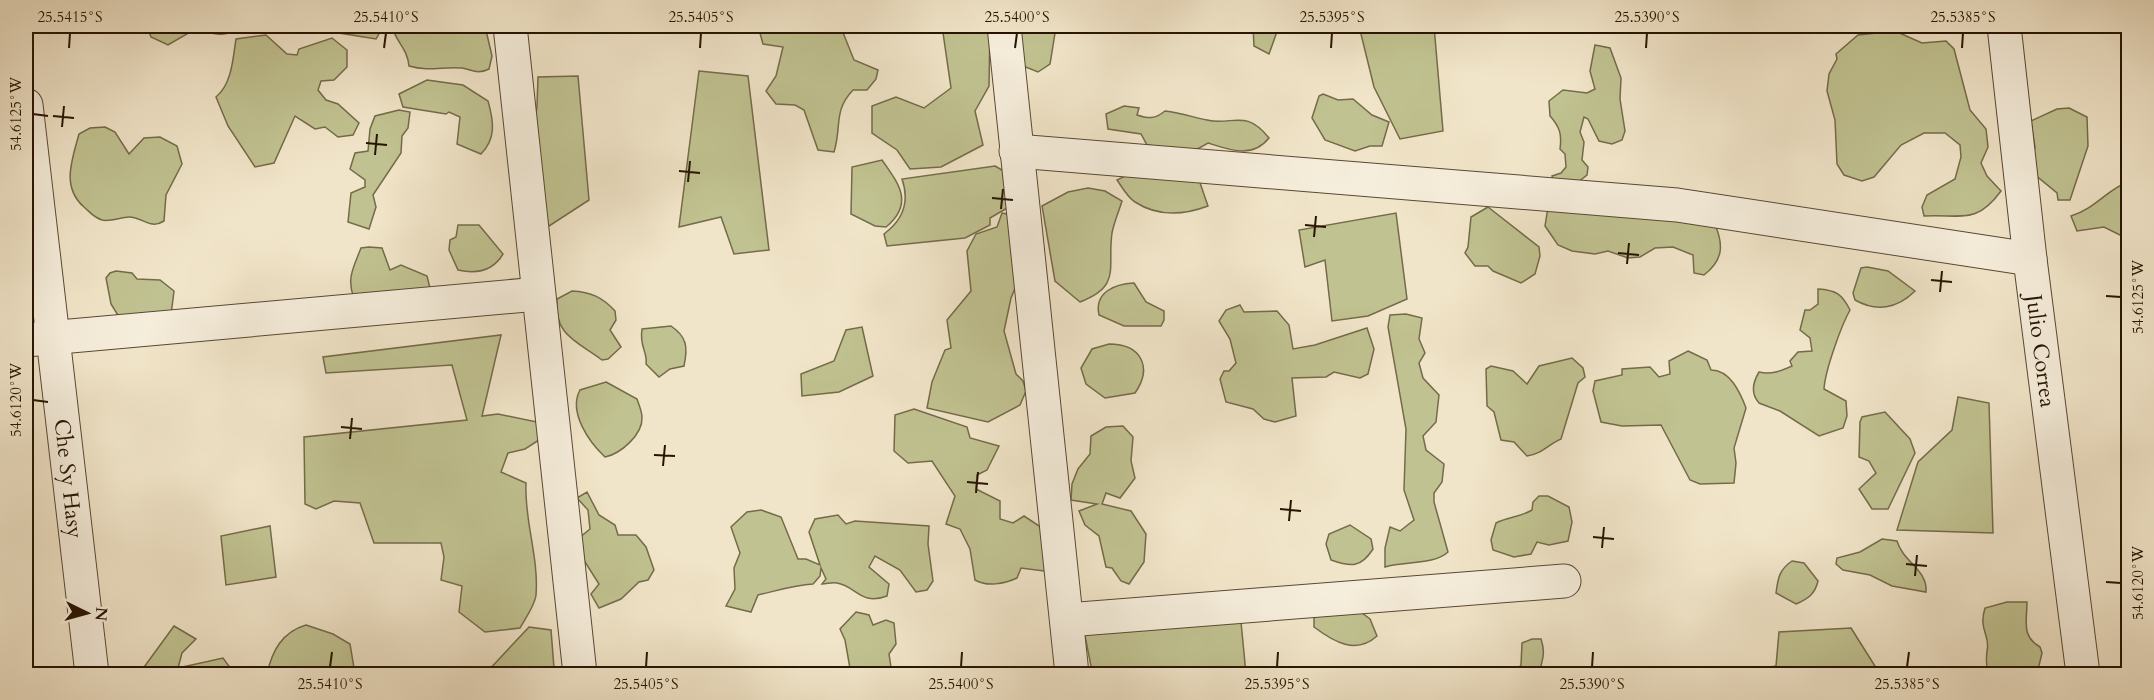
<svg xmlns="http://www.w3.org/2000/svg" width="2154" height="700" viewBox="0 0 2154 700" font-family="Cardo,serif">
  <rect width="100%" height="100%" fill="#f1e5c9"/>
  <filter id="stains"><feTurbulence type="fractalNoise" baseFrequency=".00333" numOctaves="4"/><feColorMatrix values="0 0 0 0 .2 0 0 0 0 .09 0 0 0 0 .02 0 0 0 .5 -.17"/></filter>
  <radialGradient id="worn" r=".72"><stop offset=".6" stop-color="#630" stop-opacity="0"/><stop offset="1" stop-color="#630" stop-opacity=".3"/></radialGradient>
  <g fill="#c1c291" stroke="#746b49" stroke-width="1.5">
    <path d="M147 26H255C228 32 224 40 197 28L168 45 151 37Z"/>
    <polygon points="333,26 376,26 380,32 376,39 339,33"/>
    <path d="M392 26 433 28 439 26H485L492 56 489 69C477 75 473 70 462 68 443 66 430 72 409 66 407 47 396 43 392 26Z"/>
    <path d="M758 26H832L842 30 854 60 878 70 876 79 867 90H853C833 111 842 126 834 152L818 150 804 110 795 105 776 104 766 91 776 76 783 47 763 44Z"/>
    <polygon points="942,26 990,26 989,86 975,111 983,145 941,167 910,169 897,150 872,133 872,106 896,97 924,108 951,88"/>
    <polygon points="1020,26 1056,27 1050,64 1038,72 1023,66"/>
    <polygon points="1253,26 1279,26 1269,54 1254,46"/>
    <polygon points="1359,26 1434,26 1443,131 1400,139 1374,87"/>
    <path d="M1895 31 1922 43 1946 41 1954 49 1970 110 1986 129 1988 147 1981 163 1987 176 2001 191C1976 225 1962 214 1924 216L1922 207 1927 195 1955 179 1961 157 1960 145 1945 133H1924L1901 145 1874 177 1862 181 1844 175 1837 164 1835 120 1827 91 1829 74 1837 59 1836 54 1858 35Z"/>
    <path d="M266 35 287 54 297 55 299 49 332 38 347 50V67L334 80 321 81 318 90 326 100 338 104 359 123 353 135 338 137 325 127 315 129 295 116 274 163 255 167 228 126 216 97C232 84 233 58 236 39Z"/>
    <path d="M1595 45 1610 48 1621 78 1620 99 1625 131 1622 140 1612 144 1599 141 1588 119 1584 117 1580 132 1584 142 1582 160 1588 167 1587 175 1578 182 1554 181 1552 176 1561 173 1566 167 1565 154 1560 149C1562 135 1560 127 1550 116L1549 101 1563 90 1587 93 1595 89 1590 71Z"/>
    <polygon points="699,71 748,76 769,250 734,254 721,217 679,227"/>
    <polygon points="578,76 589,200 546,228 530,160 537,106 538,77"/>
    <path d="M427 80 463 85 488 101C494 122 496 139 481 154L457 144 460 117 449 112 446 114 403 107 399 94Z"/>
    <polygon points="1323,94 1338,100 1353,99 1372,115 1389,122 1382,146 1370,146 1355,151 1325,140 1312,118 1319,96"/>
    <path d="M1124 106 1139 108 1137 115C1149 119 1155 119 1165 111 1182 113 1192 117 1207 120 1233 126 1245 108 1269 138 1252 159 1230 150 1208 143L1194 151 1147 145 1141 134 1108 129 1106 114Z"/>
    <polygon points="2069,108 2087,117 2088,146 2070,200 2058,200 2057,193 2034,174 2030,155 2035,148 2031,121 2057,109"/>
    <polygon points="399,110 410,112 408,128 402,136 401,153 373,195 376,207 369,229 348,222 351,193 365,187 365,180 350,169 355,153 368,151 370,129 375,116"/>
    <path d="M105 127 115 132 129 154 144 138 160 137 177 146 182 164 166 195 164 221C150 230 143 217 129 217 121 217 110 222 102 220 93 217 91 213 84 207 61 187 72 160 79 134L90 128Z"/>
    <path d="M882 160C898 183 915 203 886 227L875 226 851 214 852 167Z"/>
    <path d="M995 166 1019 180 1014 204 990 218V225L965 238 887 246 884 234C903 220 910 202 902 179Z"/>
    <path d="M1141 168 1198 177 1208 206C1184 215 1158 217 1135 202 1128 198 1122 187 1117 180Z"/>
    <path d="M2128 182V239L2104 227 2077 231 2071 216C2095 209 2109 188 2128 182Z"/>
    <path d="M1088 188 1105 191 1122 201C1119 211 1114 222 1112 233 1107 268 1122 286 1080 302L1055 281 1042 206 1068 192Z"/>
    <path d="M1549 201 1716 227C1724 247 1722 261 1704 275L1694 273 1693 255 1673 247 1655 248 1640 257 1628 258 1608 251 1595 254 1572 251 1558 245 1545 226Z"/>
    <polygon points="1488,207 1539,247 1540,256 1535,274 1521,283 1493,271 1488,266 1475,266 1465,253 1468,247 1471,217"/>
    <polygon points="1002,213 1016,216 1028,257 1011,298 1004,331 1016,374 1023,381 1026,391 1020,405 988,422 927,408 932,382 945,350 951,348 947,320 971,291 967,251 976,234 997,227"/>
    <polygon points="1396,213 1407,299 1368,316 1332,321 1325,260 1305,267 1299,230"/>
    <path d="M458 225H479L503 254C493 271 476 274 458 270L449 250 450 240 456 237Z"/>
    <path d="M369 247 382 248 390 270 401 265 427 276 431 292 354 298C346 279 354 266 361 248Z"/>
    <path d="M1867 267 1888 271 1915 291C1897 309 1876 312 1855 300L1853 293 1861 268Z"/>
    <polygon points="116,271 132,273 137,279 160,280 174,291 171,315 119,317 111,304 106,278 110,273"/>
    <path d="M1134 283 1146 302 1164 311V320L1161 326H1124L1099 315C1094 292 1115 284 1134 283Z"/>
    <path d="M1818 289C1836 290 1842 294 1850 310 1841 326 1825 371 1824 389L1846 401 1847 416 1843 428 1819 436 1780 411 1759 403C1750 393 1753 382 1759 372 1771 375 1781 371 1792 366L1790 361 1798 352 1812 351 1810 338 1800 330 1805 310H1810L1818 304Z"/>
    <path d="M572 291C591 292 602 297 615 311L616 320 610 330 621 347 608 359 602 360C579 342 553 336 557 299Z"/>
    <polygon points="1240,305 1244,312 1277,311 1289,325 1293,349 1315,345 1367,328 1374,349 1368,374 1360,378 1334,372 1326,377 1292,378 1296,416 1275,422 1264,419 1253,409 1226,402 1220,379 1224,371 1229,371 1236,363 1230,339 1219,321 1226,310"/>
    <path d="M1406 314 1422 318 1419 339 1425 353 1419 363 1423 378 1439 395 1436 422 1423 436 1426 450 1444 464 1442 482 1434 493V502L1448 552C1434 565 1406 561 1385 567V548L1390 527 1400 531 1414 520 1404 490 1406 429 1388 327 1390 315Z"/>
    <path d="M671 326C687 337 688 347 684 366L670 369 659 377 646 364C648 352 639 347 642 329Z"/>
    <polygon points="862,327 873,376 839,392 802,396 801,374 834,361 846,330"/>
    <path d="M501 335 482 416 498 414 542 423 539 440 525 449 508 453 501 472 526 483C524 520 539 557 536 595 535 605 525 619 520 628L485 632 459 612 462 586 441 580 444 557 441 543H374L360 503 334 501 316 509 305 504 304 437 467 420 452 365 326 373 323 357Z"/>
    <path d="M1109 344C1141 344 1153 367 1135 393L1105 398 1086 384 1081 368 1092 349Z"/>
    <path d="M1688 351 1707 360 1711 370C1730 370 1740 392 1746 408L1734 448 1736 463 1734 483 1700 484 1690 480 1661 425 1622 426 1601 422 1593 391 1595 381 1622 375V369L1650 367 1659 377 1670 374 1669 361Z"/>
    <path d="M1572 358 1583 368 1585 377 1578 383 1561 439C1547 445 1544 453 1527 456L1514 442 1501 440 1494 412 1487 406 1486 369 1491 366 1513 371 1527 384 1539 366Z"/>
    <path d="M606 382 637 399C639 405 642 412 642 417 643 435 620 454 605 457 589 442 568 412 580 390Z"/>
    <polygon points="1958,397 1989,403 1993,533 1897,530 1918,462 1952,430"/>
    <path d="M914 409 967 427 970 438 999 446 987 470 977 475 976 489 1000 501V519L1013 523 1024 516 1059 539 1053 566 1044 571 1021 568 1017 578C1004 584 987 587 975 580L970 549 960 529 946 524 955 496 932 461 908 463 894 451 895 415Z"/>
    <polygon points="1885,412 1910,439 1915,453 1888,509 1872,509 1859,489 1876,473 1869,461 1859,457 1860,422 1862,417"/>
    <polygon points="1123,426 1133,437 1131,461 1135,478 1120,498 1106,493 1102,504 1131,511 1146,534 1144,562 1129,584 1121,581 1112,568 1106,567 1099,536 1085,525 1079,511 1097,504 1071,500 1072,484 1078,469 1090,454 1091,436 1106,427"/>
    <polygon points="587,492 599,515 615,525 618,535 636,535 646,547 654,570 648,580 639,582 621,599 599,608 591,594 599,584 573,543 590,529 588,510 577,498"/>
    <path d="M1539 496H1548L1569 507 1572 522 1568 541 1549 545 1537 542 1531 554 1514 557 1493 550 1491 540 1496 523C1508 517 1521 517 1532 510L1533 502Z"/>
    <path d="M761 510 781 517 798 559H806L820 565 809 532 815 519 838 515 846 524 855 521 929 526 928 544 933 581 927 590 916 592 900 570 875 556 869 567 889 584 887 596C861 606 856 586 837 583 832 582 827 584 822 584L826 579 821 568 820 576 813 584C794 585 776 591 758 595L751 612 726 606 735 589 734 568 740 553 731 527 747 512Z"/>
    <path d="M1350 525 1371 539 1373 549C1361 568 1351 567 1331 560L1326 544 1329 534Z"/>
    <polygon points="270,526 276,577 226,585 221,536"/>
    <path d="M1882 539 1897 541C1903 562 1928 570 1926 592L1892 586 1870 575 1843 570 1836 564 1837 558 1860 552Z"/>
    <path d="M1792 561 1804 563 1818 581C1815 594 1808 599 1796 604L1776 593C1778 578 1779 570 1792 561Z"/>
    <path d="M2007 602H2027C2027 621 2021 636 2040 647L2042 653 2037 674H1988C1986 665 1986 659 1987 651 1991 636 1978 630 1985 608Z"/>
    <path d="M1354 607 1370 619 1377 636C1356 655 1334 642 1314 627V614Z"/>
    <polygon points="856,612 869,615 873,625 886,620 894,623 896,644 889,654 892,674 851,674 845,640 840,629"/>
    <polygon points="1241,622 1246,674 1174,674 1173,668 1092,671 1084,631"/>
    <path d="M306 625 333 634 350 644 355 674H267C272 651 282 632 306 625Z"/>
    <polygon points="174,626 196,639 182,653 178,668 223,658 234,673 139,674"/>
    <polygon points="529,627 551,630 554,668 542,674 485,674"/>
    <polygon points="1851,628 1880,674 1735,674 1776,666 1779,632"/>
    <path d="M1532 639H1541C1546 654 1542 660 1539 674H1514L1521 665 1522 643Z"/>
  </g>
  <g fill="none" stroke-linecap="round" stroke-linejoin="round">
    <defs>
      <g id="minor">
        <polyline points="510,26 580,674"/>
        <polyline points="1004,26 1072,674"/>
        <path id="s1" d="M2004 26 2030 259 2083 674"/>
        <path id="s2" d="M26 105 92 674"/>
        <polyline points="1016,151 1677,205 2030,259"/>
        <polyline points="26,340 538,294"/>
        <polyline points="1067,620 1564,581"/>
      </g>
    </defs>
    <use href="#minor" stroke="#594833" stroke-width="35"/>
    <use href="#minor" stroke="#f6eedc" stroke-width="33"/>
  </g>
  <path fill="none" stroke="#261401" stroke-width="2" d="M69 48 70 33M384 48 386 33M700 48 701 33M1015 48 1017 33M1331 48 1332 33M1646 48 1647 33M1962 48 1963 33M33 114 48 116M53 116 74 118M62 127 64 106M366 143 387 145M375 155 377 134M679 171 700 173M688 182 690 161M992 198 1013 200M1001 209 1003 189M1305 225 1326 227M1314 237 1316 216M1618 253 1639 255M1627 264 1629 243M1931 280 1952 282M1940 292 1942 271M2106 296 2121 297M33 400 48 402M341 427 362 429M350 439 352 418M654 455 675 456M663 466 665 445M967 482 988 484M976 493 978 472M1280 509 1301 511M1289 521 1291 500M1593 537 1614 539M1602 548 1604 527M1906 564 1927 566M1915 576 1917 555M2106 582 2121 583M330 667 332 652M646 667 647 652M961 667 962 652M1277 667 1278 652M1592 667 1593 652M1907 667 1909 652"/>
  <g text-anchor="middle" stroke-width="6" stroke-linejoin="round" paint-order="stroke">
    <g font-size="22" fill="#261401" stroke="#f6eedc">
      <text dy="8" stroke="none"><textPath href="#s1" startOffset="327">Julio Correa</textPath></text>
      <text dy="8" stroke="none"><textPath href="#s2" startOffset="376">Che Sy Hasy</textPath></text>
    </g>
  </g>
  <rect width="2154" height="700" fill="none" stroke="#f1e5c9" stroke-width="66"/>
  <g transform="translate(87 613) rotate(95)" stroke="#f6eedc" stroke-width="4.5" paint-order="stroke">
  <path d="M0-4.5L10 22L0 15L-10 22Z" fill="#261401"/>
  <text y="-9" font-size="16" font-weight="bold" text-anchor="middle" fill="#261401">N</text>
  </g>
  <rect x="33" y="33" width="2088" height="634" fill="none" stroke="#261401" stroke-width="2"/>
  <g font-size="15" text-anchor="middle" fill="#261401">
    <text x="70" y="22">25.5415°S</text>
    <text x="386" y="22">25.5410°S</text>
    <text x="701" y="22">25.5405°S</text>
    <text x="1017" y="22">25.5400°S</text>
    <text x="1332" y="22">25.5395°S</text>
    <text x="1647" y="22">25.5390°S</text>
    <text x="1963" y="22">25.5385°S</text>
    <text transform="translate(16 114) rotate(-90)" y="5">54.6125°W</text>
    <text transform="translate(2138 297) rotate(-90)" y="5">54.6125°W</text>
    <text transform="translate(16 400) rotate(-90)" y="5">54.6120°W</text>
    <text transform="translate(2138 583) rotate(-90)" y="5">54.6120°W</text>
    <text x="330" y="689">25.5410°S</text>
    <text x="646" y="689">25.5405°S</text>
    <text x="961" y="689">25.5400°S</text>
    <text x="1277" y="689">25.5395°S</text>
    <text x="1592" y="689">25.5390°S</text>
    <text x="1907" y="689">25.5385°S</text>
  </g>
  <rect width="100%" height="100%" filter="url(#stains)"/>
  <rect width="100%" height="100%" fill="url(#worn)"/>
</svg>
